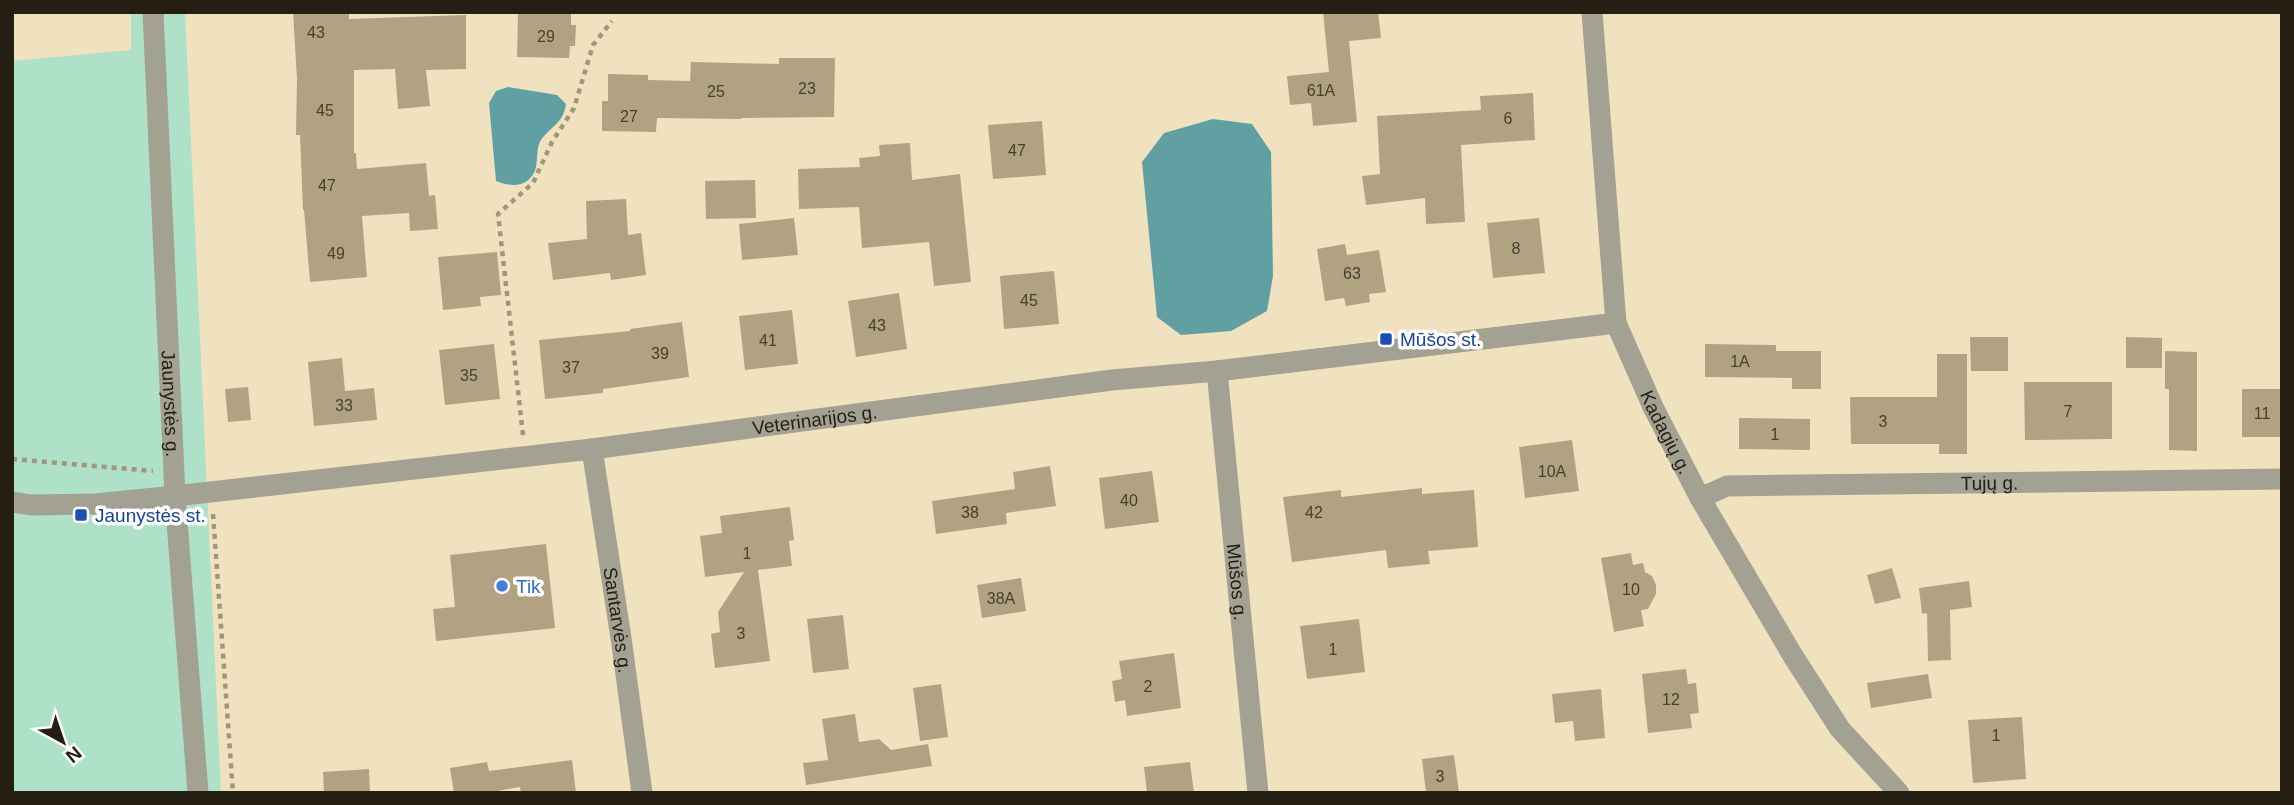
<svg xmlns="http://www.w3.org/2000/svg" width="2294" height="805" viewBox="0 0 2294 805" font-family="Helvetica,sans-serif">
  <rect width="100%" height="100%" fill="#f1e2bf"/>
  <polygon fill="#aee1c8" points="131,12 185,12 221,793 12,793 12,61 131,50"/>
  <g fill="#60a0a2">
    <path d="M508 87 557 95 566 104C563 124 552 125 541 140 536 148 538 158 536 167 531 187 512 188 496 181L489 103 496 91Z"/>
    <polygon points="1213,119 1252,124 1271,152 1273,276 1267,311 1231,331 1181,335 1157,317 1142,162 1164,133"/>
  </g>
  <g fill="#b1a382">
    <polygon points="293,12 349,12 349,19 466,15 466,69 426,70 430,106 398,109 395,69 354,70 354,153 356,153 357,169 426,163 429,196 435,195 438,229 410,231 409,213 362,216 367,277 310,282 304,210 303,210 300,135 296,135 297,79"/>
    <polygon points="518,12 571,12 571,25 576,25 575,46 570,46 569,58 517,57"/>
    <polygon points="1323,12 1378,12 1381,38 1349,41 1357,122 1313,126 1311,103 1290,105 1287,76 1329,72"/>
    <polygon points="779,58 835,58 834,117 741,118 741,119 657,118 656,132 602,131 602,101 608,101 608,74 648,75 648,80 690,81 691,62 779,64"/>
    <polygon points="1533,93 1535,140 1461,145 1465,222 1426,224 1425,198 1366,205 1362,176 1380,174 1377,116 1481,110 1480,96"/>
    <polygon points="1042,121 1046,175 993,179 988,125"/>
    <polygon points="910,143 912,180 960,174 971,282 934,286 929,242 862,248 859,207 799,209 798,169 860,167 859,158 880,156 879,145"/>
    <polygon points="755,180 756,218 706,219 705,181"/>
    <polygon points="626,199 628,235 641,233 646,275 611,280 610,273 553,280 548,243 587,239 586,201"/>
    <polygon points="794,218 798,255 742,260 739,224"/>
    <polygon points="1539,218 1545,273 1493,278 1487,223"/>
    <polygon points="1345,244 1347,255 1379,250 1386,292 1369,294 1370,302 1346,306 1344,298 1325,301 1317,249"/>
    <polygon points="497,252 501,295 480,297 481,306 443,310 438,257"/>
    <polygon points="1054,271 1059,324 1004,329 1000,276"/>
    <polygon points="899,293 907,349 856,357 848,301"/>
    <polygon points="792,310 798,364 745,370 739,316"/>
    <polygon points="682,322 689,377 603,389 603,393 545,399 539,340 630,331 630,329"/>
    <polygon points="1970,337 2008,337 2008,371 1971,371"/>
    <polygon points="2126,337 2162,338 2162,368 2126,368"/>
    <polygon points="494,344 500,399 445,405 439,350"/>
    <polygon points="1705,344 1776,345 1776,351 1821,351 1821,389 1792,389 1792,378 1705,377"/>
    <polygon points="2165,351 2197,352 2197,451 2169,450 2169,389 2165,389"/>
    <polygon points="1937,354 1967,354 1967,454 1939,454 1939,444 1851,444 1850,397 1937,397"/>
    <polygon points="342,358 345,391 374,388 377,420 314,426 308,362"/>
    <polygon points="2024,382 2112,382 2112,439 2025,440"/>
    <polygon points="248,387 251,420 228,422 225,389"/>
    <rect x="2242" y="389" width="40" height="48"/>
    <polygon points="1739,418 1810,419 1810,450 1739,449"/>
    <polygon points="1572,440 1579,491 1525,498 1519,447"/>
    <polygon points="1050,466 1056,506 1006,513 1007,524 936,534 932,501 1015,489 1013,472"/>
    <polygon points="1152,471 1159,522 1105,529 1099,478"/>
    <polygon points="1422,488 1422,494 1474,490 1478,547 1428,551 1430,564 1388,568 1386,550 1292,562 1283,497 1341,490 1341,497"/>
    <polygon points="790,507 794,540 789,541 792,566 758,570 770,661 715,668 711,634 720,632 718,612 744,572 705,577 700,536 722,533 720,516"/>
    <polygon points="546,544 555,628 436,641 433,609 455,607 450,555"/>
    <polygon points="1631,553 1633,565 1643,563 1645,572 1652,576 1656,585 1656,594 1648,609 1641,610 1644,626 1614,632 1601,558"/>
    <polygon points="1892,568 1901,598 1875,604 1867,575"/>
    <polygon points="1021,578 1026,611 982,618 977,585"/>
    <polygon points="1969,581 1972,607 1950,610 1951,660 1928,661 1927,613 1922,614 1919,588"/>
    <polygon points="843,615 849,669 813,673 807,619"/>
    <polygon points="1359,619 1365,672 1307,679 1300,626"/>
    <polygon points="1174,653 1181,708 1127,716 1125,700 1115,702 1112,681 1122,679 1119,661"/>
    <polygon points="1686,669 1688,684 1696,683 1699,713 1690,714 1692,728 1648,733 1642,674"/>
    <polygon points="1928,674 1932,698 1871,708 1867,683"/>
    <polygon points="941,684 948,737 920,741 913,688"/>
    <polygon points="1601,689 1605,738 1575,741 1573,721 1555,723 1552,694"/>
    <polygon points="855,714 859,742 879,739 891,750 928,744 932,766 806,785 803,763 828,760 822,719"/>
    <polygon points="2022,717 2026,779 1973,783 1968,720"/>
    <polygon points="1454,755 1459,793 1426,793 1422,759"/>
    <polygon points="572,760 576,793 521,793 520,787 486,793 454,793 450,768 487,762 489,771"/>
    <polygon points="1190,762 1194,793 1147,793 1144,767"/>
    <polygon points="369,769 370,793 324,793 323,772"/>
  </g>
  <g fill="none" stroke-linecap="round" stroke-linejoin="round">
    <g stroke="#a1967c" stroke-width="4.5" stroke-dasharray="5 5" stroke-linecap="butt">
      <polyline points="523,435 498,214 533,183 552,142 574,108 593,45 612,21"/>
      <polyline points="12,459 153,471"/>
      <polyline points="213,514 233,793"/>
    </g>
    <g stroke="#a2a192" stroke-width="21">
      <path id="s1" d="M153 12 175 496 198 793"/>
      <path id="s2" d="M1592 12 1616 323 1653 407 1700 498 1793 656 1840 729 1899 793"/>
      <path id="s3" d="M1217 371 1258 793"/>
      <path id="s4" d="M592 449 621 638 642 793"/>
      <path id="s5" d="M1700 498 1727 486 2282 479"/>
      <path id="s6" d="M12 502 31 505 95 504 175 496 592 449 1112 380 1217 371 1616 323"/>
    </g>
  </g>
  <g fill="#1a4fb4" stroke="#fff" stroke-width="2.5">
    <rect x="1379" y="332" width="14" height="14" rx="3.5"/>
    <rect x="74" y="508" width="14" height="14" rx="3.5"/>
  </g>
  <circle fill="#3f7fe0" stroke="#fff" stroke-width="2.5" cx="502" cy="586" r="7"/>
  <g text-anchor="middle" stroke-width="7" stroke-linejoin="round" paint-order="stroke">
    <g font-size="16" fill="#47402e">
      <text x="316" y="38">43</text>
      <text x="546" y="42">29</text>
      <text x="807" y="94">23</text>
      <text x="1321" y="96">61A</text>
      <text x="716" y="97">25</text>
      <text x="325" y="116">45</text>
      <text x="629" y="122">27</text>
      <text x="1508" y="124">6</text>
      <text x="1017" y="156">47</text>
      <text x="327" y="191">47</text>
      <text x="1516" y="254">8</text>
      <text x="336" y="259">49</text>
      <text x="1352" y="279">63</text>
      <text x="1029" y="306">45</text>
      <text x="877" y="331">43</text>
      <text x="768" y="346">41</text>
      <text x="660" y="359">39</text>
      <text x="1740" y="367">1A</text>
      <text x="571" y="373">37</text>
      <text x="469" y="381">35</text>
      <text x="344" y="411">33</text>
      <text x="2068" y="417">7</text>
      <text x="2262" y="419">11</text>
      <text x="1883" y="427">3</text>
      <text x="1775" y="440">1</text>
      <text x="1552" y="477">10A</text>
      <text x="1129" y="506">40</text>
      <text x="970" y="518">38</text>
      <text x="1314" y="518">42</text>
      <text x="747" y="559">1</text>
      <text x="1631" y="595">10</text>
      <text x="1001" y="604">38A</text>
      <text x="741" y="639">3</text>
      <text x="1333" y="655">1</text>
      <text x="1148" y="692">2</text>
      <text x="1671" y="705">12</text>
      <text x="1996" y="741">1</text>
      <text x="1440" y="782">3</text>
    </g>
    <g font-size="19" fill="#164399" stroke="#fff" text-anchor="start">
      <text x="1400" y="346">Mūšos st.</text>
      <text x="95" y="522">Jaunystės st.</text>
    </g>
    <g font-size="19" fill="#241f12" stroke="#fff">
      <text dy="7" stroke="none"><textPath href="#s1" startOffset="392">Jaunystės g.</textPath></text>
      <text dy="7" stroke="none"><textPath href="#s6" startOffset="808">Veterinarijos g.</textPath></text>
      <text dy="7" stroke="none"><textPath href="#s2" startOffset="432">Kadagių g.</textPath></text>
      <text dy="7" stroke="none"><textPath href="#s5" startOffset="292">Tujų g.</textPath></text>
      <text dy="7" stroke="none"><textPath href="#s3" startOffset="212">Mūšos g.</textPath></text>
      <text dy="7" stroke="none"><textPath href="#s4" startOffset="173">Santarvės g.</textPath></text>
    </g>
    <g font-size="19" fill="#366cbe" stroke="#fff" text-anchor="start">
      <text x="516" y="593">Tik</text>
    </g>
  </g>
  <rect width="2294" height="805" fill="none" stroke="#241f12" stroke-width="28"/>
  <g transform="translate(63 742) rotate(140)" stroke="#ffffff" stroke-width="5" paint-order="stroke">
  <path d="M0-5L12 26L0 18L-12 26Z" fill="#241f12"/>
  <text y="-10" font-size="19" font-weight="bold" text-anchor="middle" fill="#241f12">N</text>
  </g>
</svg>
